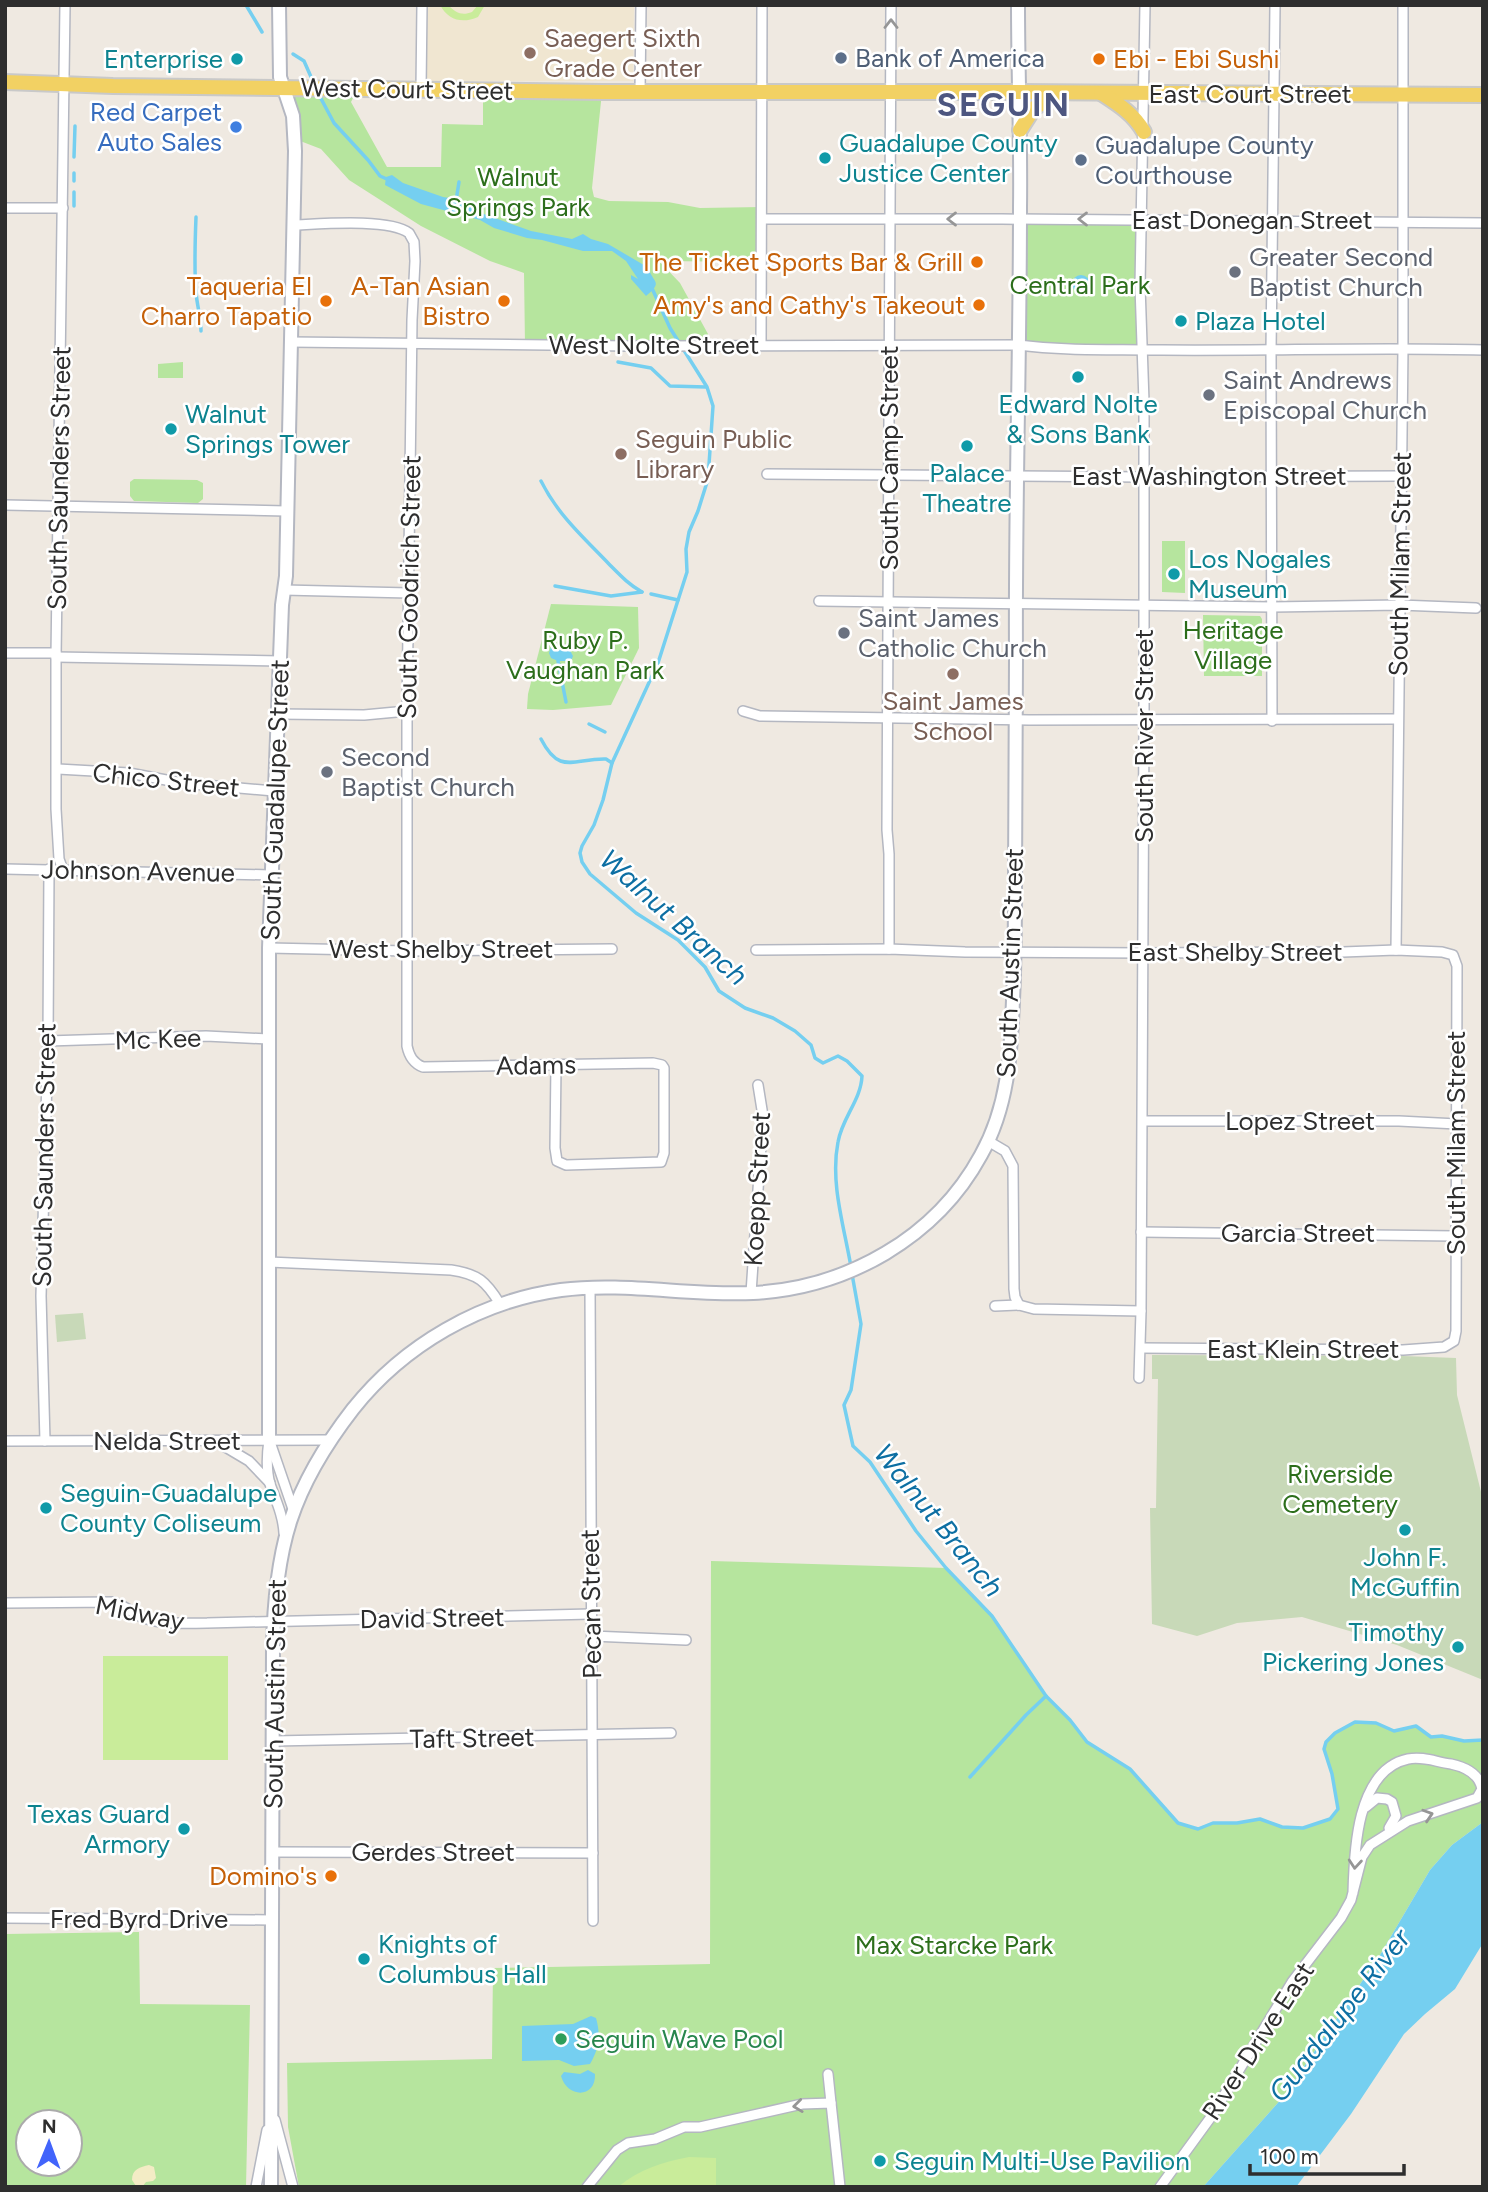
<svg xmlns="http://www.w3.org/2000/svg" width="1488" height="2192" viewBox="0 0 1488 2192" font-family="Figtree,sans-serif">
  <rect width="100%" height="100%" fill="#efe9e1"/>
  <polygon fill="#f0e6d1" points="427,5 634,5 633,81 429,81 426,78"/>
  <g fill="#b6e59e" fill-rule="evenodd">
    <polygon points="283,88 358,88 351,102 387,167 441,167 442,124 483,125 483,90 602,92 592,188 594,197 609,201 668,202 700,208 762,207 761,262 659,261 680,283 708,334 708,345 525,345 524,273 490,261 421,226 349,180 321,149 295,139"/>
    <polygon points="1020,219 1141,220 1142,350 1018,345"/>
    <polygon points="183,362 183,378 158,378 158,364"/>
    <polygon points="134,479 197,480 203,483 203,499 198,503 134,501 130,496 130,482"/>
    <polygon points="1162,541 1185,541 1185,593 1162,592"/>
    <polygon points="551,604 638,607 639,648 611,705 553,710 527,709 528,694"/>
    <polygon points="1203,615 1260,616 1262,619 1262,676 1204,676"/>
    <polygon points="711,1561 946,1568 992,1616 1046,1696 1070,1720 1087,1742 1130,1769 1178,1823 1198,1829 1213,1823 1237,1823 1260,1819 1282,1827 1303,1828 1330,1819 1338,1809 1332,1774 1324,1749 1326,1742 1335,1733 1355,1722 1376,1723 1394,1731 1416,1726 1431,1737 1442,1736 1464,1741 1483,1740 1483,1822 1452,1845 1430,1870 1380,1955 1284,2096 1203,2187 299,2187 288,2127 287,2063 492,2059 493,1968 710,1964"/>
    <path d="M139 1932 140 2004 250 2005 246 2187H5V1934ZM28 2122H70V2164H28Z"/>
  </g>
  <path fill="#f3ecc5" d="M149 2165 154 2167 156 2178 153 2181 146 2182 142 2187 136 2186 132 2180C132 2169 140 2167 149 2165Z"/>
  <g fill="#c8d9b8">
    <polygon points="83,1313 86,1339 57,1342 55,1315"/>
    <polygon points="1152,1355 1403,1356 1456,1358 1457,1395 1483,1500 1483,1680 1397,1645 1302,1617 1237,1623 1197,1636 1152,1624 1150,1508 1156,1508 1158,1379 1152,1379"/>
  </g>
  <g fill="#c9ec9a">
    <path d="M440 5H448C456 13 462 16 472 12L478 5H485L478 17C462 24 448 20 440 5Z"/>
    <rect x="103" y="1656" width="125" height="104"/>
    <path d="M689 2157 716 2158V2187H618C639 2169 663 2162 689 2157Z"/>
  </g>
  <g fill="#75cff0">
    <path d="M392 175 403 183 443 197 456 199 481 213 531 231 572 239 583 234 591 239 608 244 649 268C651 282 665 281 646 296L631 279V275L638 279 626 261 612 251H583L542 240 527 238 494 228 480 220 421 204 385 185 386 177Z"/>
    <circle cx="1081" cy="284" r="9"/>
    <path d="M561 645C568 647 570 650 573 656L571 661H558L551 658 549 653 551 647Z"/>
    <polygon points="1483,1822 1483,1943 1455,1989 1425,2014 1404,2034 1351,2114 1296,2187 1203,2187 1284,2096 1380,1955 1430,1870 1452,1845"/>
    <path d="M591 2016 596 2018C601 2035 599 2049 590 2064L574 2066 559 2060 522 2061V2026L573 2024Z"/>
    <path d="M588 2070 595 2074C596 2099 567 2098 561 2076L564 2072 580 2074Z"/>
  </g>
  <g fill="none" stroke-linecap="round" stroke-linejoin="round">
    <g stroke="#75cff0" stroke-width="3.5">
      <polyline points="246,5 262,32"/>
      <polyline points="293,54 304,61 315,86"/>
      <polyline points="318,93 334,123 368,160 380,176 389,180"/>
      <polyline points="74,157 75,126"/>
      <polyline points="74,181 74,173"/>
      <polyline points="456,201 459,182"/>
      <polyline points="74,206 74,192"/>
      <path d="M196 217C195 242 194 267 196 292 197 306 201 317 201 331"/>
      <path d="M651 286 670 328 707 387 713 406 708 479 698 511 689 532 686 549 687 572 658 663 612 763 603 800 594 825 582 846 580 853 582 862 590 874 636 913 678 940 705 967 719 991 745 1008 773 1018 795 1031 811 1045 815 1058 823 1063 838 1056 847 1061 862 1076C861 1100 842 1118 838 1142 830 1183 844 1226 851 1267"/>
      <polyline points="618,362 651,368 670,386 706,387"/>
      <path d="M541 481C558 515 583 537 608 563 620 575 628 584 642 592"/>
      <polyline points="555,586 611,596 642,592"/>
      <polyline points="651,594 678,600"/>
      <polyline points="558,661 566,702"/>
      <polyline points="589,724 605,732"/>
      <path d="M541 739C560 776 574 758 606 759L612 763"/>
      <polyline points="852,1274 861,1324 851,1390 844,1405 853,1446 870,1462 916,1531 946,1568 992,1616 1046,1696 1070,1720 1087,1742 1130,1769 1178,1823 1198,1829 1213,1823 1237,1823 1260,1819 1282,1827 1303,1828 1330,1819 1338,1809 1332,1774 1324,1749 1326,1742 1335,1733 1355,1722 1376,1723 1394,1731 1416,1726 1431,1737 1442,1736 1464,1741 1483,1740"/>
      <polyline points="970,1777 1026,1715 1046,1696"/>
    </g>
    <defs>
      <g id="street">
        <polyline points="421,89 422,5"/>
        <polyline points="640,92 641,5"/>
        <polyline points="5,208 63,208"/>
        <polyline points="762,219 1002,219 1483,223"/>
        <path d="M294 225C320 224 389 218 409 233L414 242 415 261 412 320 407 711V1046C409 1056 413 1063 423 1067L653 1063 662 1065 664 1068V1153L661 1162 566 1165 557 1161 555 1148 556 1064"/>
        <path d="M290 342 630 346 1018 345C1066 351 1114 349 1162 350 1269 351 1376 347 1483 350"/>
        <polyline points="761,345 762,5"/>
        <polyline points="767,474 1143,477 1401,476"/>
        <polyline points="5,505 286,511"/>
        <polyline points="284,590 409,593"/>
        <polyline points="819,601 1272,607 1400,605 1476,608"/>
        <polyline points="5,653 56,653"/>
        <polyline points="56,657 280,661"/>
        <polyline points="743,711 760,716 1029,720 1398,719"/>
        <polyline points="278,714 364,715 407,711"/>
        <polyline points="1272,721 1271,351 1275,5"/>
        <polyline points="58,769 129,773 182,783 274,791"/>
        <polyline points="5,869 271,875"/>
        <polyline points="63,870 59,859 56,809 56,657 65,5"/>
        <polyline points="269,948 407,951 612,949"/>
        <path d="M889 949V854L887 830C889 555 889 280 891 5"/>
        <polyline points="756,950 889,949 965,952 1143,953 1343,952 1396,950 1442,952 1453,955 1457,966 1456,1331 1454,1341 1444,1347 1403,1350 1141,1348"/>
        <polyline points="1396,950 1403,348 1403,5"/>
        <polyline points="48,1041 206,1036 268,1039"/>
        <polyline points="1143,1121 1399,1121 1457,1124"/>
        <polyline points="988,1141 1005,1151 1013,1166 1014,1289 1015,1297 1019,1305"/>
        <polyline points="1141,1232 1455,1236"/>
        <path d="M269 1262 451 1270C478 1274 486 1281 500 1304"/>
        <polyline points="590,1287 593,1921"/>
        <polyline points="751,1293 763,1116 758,1085"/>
        <polyline points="995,1306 1019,1305 1034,1309 1141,1311"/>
        <polyline points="1139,1378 1141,1311 1144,720 1144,402 1140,286 1145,5"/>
        <path d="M269 1440C267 1454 266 1470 270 1484 276 1501 283 1515 284 1533"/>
        <polyline points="5,1441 329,1440"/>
        <polyline points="45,1441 41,1296 48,1041 49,869"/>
        <polyline points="217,1442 249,1461 270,1483"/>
        <polyline points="270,1442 293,1509"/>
        <path d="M5 1603 113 1602C125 1605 133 1614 144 1618 163 1625 187 1623 207 1623L591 1614"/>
        <polyline points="592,1636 686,1640"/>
        <polyline points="274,1741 671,1733"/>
        <polyline points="1366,1807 1377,1798 1387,1799 1392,1802 1396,1816 1389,1828"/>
        <polyline points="272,1852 593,1853"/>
        <polyline points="5,1918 272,1920"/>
        <polyline points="828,2074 831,2103"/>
        <polyline points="275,2120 293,2187"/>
        <polyline points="256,2187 267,2130"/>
        <polyline points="587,2187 617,2150 628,2143 655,2139 684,2127 700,2127 802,2104 831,2103 840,2187"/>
        <path d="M1160 2187 1211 2117 1292 1982 1341 1918 1351 1900 1362 1857 1370 1845 1408 1821 1477 1798 1482 1789C1479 1773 1465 1767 1451 1764 1436 1762 1423 1756 1408 1759 1356 1770 1354 1853 1353 1893"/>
      </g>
      <g id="secondary">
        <polyline points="269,1440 269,948 282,605 286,576 295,151 293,116 280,77 279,5"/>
        <path d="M271 2187 273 1647C275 1547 291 1489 353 1409 404 1345 480 1301 561 1290 625 1282 689 1296 753 1293 847 1288 936 1238 981 1155 1008 1107 1011 1054 1013 1000 1015 961 1015 922 1015 882 1016 807 1016 732 1016 658 1015 508 1020 358 1020 208 1021 141 1018 73 1018 5"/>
      </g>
      <g id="primary">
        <polyline points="5,82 113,86 602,92 1018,92 1483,95"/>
        <path d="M1101 93C1118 104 1134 114 1144 132"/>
        <polyline points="1020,130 1034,108 1059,94"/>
      </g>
    </defs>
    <use href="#street" stroke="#b4b7c1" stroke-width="12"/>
    <use href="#secondary" stroke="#b4b7c1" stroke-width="16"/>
    <use href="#primary" stroke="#c9c9c9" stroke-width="18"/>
    <use href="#street" stroke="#fff" stroke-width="9"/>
    <use href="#secondary" stroke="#fff" stroke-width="12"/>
    <use href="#primary" stroke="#f2d163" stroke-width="14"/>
  </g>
  <defs><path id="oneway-chevron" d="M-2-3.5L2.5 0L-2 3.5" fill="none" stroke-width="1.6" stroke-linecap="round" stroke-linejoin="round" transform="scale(1.75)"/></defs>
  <g stroke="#969696">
    <use href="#oneway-chevron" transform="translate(891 24) rotate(-90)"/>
    <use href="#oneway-chevron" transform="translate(952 219) rotate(180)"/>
    <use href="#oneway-chevron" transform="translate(1083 219) rotate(-180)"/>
    <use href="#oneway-chevron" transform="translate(1428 1815) rotate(-18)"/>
    <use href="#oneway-chevron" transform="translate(1355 1864) rotate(95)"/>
    <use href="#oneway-chevron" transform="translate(798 2106) rotate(173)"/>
  </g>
  <g fill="#8d6e63" stroke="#fff" stroke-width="2.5">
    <circle cx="530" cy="53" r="7"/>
    <circle cx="621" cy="454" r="7"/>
    <circle cx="953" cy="674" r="7"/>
  </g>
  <g fill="#5c6f8a" stroke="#fff" stroke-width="2.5">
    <circle cx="841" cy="58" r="7"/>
    <circle cx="1081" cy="160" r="7"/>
  </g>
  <g fill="#0f9aa8" stroke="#fff" stroke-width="2.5">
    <circle cx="237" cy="59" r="7"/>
    <circle cx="825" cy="158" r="7"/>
    <circle cx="1181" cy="321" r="7"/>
    <circle cx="1078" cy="377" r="7"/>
    <circle cx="171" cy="429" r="7"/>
    <circle cx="967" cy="446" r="7"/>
    <circle cx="1174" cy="574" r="7"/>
    <circle cx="46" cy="1508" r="7"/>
    <circle cx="1405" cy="1530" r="7"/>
    <circle cx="1458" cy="1647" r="7"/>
    <circle cx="184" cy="1829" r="7"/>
    <circle cx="364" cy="1959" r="7"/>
    <circle cx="880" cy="2161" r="7"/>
  </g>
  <g fill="#e8710a" stroke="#fff" stroke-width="2.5">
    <circle cx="1099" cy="59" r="7"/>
    <circle cx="977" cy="262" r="7"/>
    <circle cx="326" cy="301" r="7"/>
    <circle cx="504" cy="301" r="7"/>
    <circle cx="979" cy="305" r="7"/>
    <circle cx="331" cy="1876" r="7"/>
  </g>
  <circle fill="#3f7fe0" stroke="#fff" stroke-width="2.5" cx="236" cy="127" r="7"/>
  <g fill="#6b7280" stroke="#fff" stroke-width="2.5">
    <circle cx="1235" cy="272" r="7"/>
    <circle cx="1209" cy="395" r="7"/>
    <circle cx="844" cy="633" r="7"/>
    <circle cx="327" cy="772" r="7"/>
  </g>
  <circle fill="#2e9e5b" stroke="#fff" stroke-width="2.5" cx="561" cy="2039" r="7"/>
  <g text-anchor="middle" stroke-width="5" stroke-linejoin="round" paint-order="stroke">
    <g font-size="26" fill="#785e54" stroke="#fff" text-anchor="start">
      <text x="544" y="47">Saegert Sixth<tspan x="544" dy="30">Grade Center</tspan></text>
      <text x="635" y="448">Seguin Public<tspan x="635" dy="30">Library</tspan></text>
      <text x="953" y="710" text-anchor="middle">Saint James<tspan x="953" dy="30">School</tspan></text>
    </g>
    <g font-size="26" fill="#4e5e75" stroke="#fff" text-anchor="start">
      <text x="855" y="67">Bank of America</text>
      <text x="1095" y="154">Guadalupe County<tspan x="1095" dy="30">Courthouse</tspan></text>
    </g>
    <g font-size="26" fill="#0d838f" stroke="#fff" text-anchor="start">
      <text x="223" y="68" text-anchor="end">Enterprise</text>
      <text x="839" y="152">Guadalupe County<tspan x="839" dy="30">Justice Center</tspan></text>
      <text x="1195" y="330">Plaza Hotel</text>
      <text x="1078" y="413" text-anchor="middle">Edward Nolte<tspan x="1078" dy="30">&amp; Sons Bank</tspan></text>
      <text x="185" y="423">Walnut<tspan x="185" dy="30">Springs Tower</tspan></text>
      <text x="967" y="482" text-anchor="middle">Palace<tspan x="967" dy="30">Theatre</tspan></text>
      <text x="1188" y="568">Los Nogales<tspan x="1188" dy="30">Museum</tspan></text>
      <text x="60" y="1502">Seguin-Guadalupe<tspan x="60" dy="30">County Coliseum</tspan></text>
      <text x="1405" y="1566" text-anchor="middle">John F.<tspan x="1405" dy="30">McGuffin</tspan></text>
      <text x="1444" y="1641" text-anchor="end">Timothy<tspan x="1444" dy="30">Pickering Jones</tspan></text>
      <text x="170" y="1823" text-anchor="end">Texas Guard<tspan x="170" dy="30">Armory</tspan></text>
      <text x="378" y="1953">Knights of<tspan x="378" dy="30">Columbus Hall</tspan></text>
      <text x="894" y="2170">Seguin Multi-Use Pavilion</text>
    </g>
    <g font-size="26" fill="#c56008" stroke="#fff" text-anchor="end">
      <text x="1113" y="68" text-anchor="start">Ebi - Ebi Sushi</text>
      <text x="963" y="271">The Ticket Sports Bar &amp; Grill</text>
      <text x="312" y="295">Taqueria El<tspan x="312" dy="30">Charro Tapatio</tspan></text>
      <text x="490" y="295">A-Tan Asian<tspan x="490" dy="30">Bistro</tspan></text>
      <text x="965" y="314">Amy's and Cathy's Takeout</text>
      <text x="317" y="1885">Domino's</text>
    </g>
    <g font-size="26" fill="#2e2e2e" stroke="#fff">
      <text transform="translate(407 89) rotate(1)" y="9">West Court Street</text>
      <text x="1250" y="103">East Court Street</text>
      <text x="1252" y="229">East Donegan Street</text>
      <text x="654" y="354">West Nolte Street</text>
      <text transform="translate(889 458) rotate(-90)" y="9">South Camp Street</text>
      <text x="1209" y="485">East Washington Street</text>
      <text transform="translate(59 478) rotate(-89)" y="9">South Saunders Street</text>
      <text transform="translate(1400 564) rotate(-89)" y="9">South Milam Street</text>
      <text transform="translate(409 587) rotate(-89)" y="9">South Goodrich Street</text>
      <text transform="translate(1144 736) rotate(-90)" y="9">South River Street</text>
      <text transform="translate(166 780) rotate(6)" y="9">Chico Street</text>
      <text transform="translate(275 800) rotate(-88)" y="9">South Guadalupe Street</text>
      <text transform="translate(138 871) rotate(1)" y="9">Johnson Avenue</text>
      <text x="441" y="958">West Shelby Street</text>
      <text x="1235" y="961">East Shelby Street</text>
      <text transform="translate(1010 963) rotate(-88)" y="9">South Austin Street</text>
      <text transform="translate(158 1039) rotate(-2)" y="9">Mc Kee</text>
      <text transform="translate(536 1065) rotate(-1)" y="9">Adams</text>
      <text x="1300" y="1130">Lopez Street</text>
      <text transform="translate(1456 1143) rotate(-90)" y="9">South Milam Street</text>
      <text transform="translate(44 1155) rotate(-89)" y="9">South Saunders Street</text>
      <text transform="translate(757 1189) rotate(-87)" y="9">Koepp Street</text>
      <text x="1298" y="1242">Garcia Street</text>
      <text x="1303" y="1358">East Klein Street</text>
      <text x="167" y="1450">Nelda Street</text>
      <text transform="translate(591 1604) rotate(-91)" y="9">Pecan Street</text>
      <text transform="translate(140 1613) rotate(11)" y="9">Midway</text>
      <text transform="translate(432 1618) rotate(-1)" y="9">David Street</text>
      <text transform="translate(275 1694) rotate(-89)" y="9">South Austin Street</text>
      <text transform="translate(472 1738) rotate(-1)" y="9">Taft Street</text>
      <text x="433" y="1861">Gerdes Street</text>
      <text x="139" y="1928">Fred Byrd Drive</text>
      <text transform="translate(1258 2041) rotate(-57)" y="9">River Drive East</text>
    </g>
    <g font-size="26" fill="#366cbe" stroke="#fff" text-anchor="end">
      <text x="222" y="121">Red Carpet<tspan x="222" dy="30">Auto Sales</tspan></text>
    </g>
    <g font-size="26" fill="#2c6e1b" stroke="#fff">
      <text x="518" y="186">Walnut<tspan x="518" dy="30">Springs Park</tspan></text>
      <text x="1080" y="294">Central Park</text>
      <text x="1233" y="639">Heritage<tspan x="1233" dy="30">Village</tspan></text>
      <text x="585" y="649">Ruby P.<tspan x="585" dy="30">Vaughan Park</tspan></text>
      <text x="1340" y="1483">Riverside<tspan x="1340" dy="30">Cemetery</tspan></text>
      <text x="954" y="1954">Max Starcke Park</text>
    </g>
    <g font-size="26" fill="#5b616d" stroke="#fff" text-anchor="start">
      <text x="1249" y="266">Greater Second<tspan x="1249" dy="30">Baptist Church</tspan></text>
      <text x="1223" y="389">Saint Andrews<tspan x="1223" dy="30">Episcopal Church</tspan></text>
      <text x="858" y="627">Saint James<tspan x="858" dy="30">Catholic Church</tspan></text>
      <text x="341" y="766">Second<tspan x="341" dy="30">Baptist Church</tspan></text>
    </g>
    <g font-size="26" fill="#27864d" stroke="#fff" text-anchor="start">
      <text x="575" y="2048">Seguin Wave Pool</text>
    </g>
    <g font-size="28" font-style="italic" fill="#0d6fa3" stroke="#fff">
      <text transform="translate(674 917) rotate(42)" y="10">Walnut Branch</text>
      <text transform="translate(939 1520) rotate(51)" y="10">Walnut Branch</text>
      <text transform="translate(1339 2015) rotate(-52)" y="10">Guadalupe River</text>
    </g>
    <g font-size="33" font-weight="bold" letter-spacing="2" fill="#4d5680" stroke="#fff">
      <text x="1004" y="116">SEGUIN</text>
    </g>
  </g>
  <rect width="1488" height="2192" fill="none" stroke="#2e2e2e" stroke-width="14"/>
  <g transform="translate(49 2143) rotate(1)"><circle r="33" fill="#ffffff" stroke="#ababab" stroke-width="2"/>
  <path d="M0-5L12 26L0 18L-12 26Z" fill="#4264fb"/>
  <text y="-10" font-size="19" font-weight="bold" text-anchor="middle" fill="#2e2e2e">N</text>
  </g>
  <path d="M1250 2164v10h154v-10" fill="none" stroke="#2e2e2e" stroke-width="3.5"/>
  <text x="1260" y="2164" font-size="21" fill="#2e2e2e" stroke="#ffffff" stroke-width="5" paint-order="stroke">100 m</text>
</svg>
